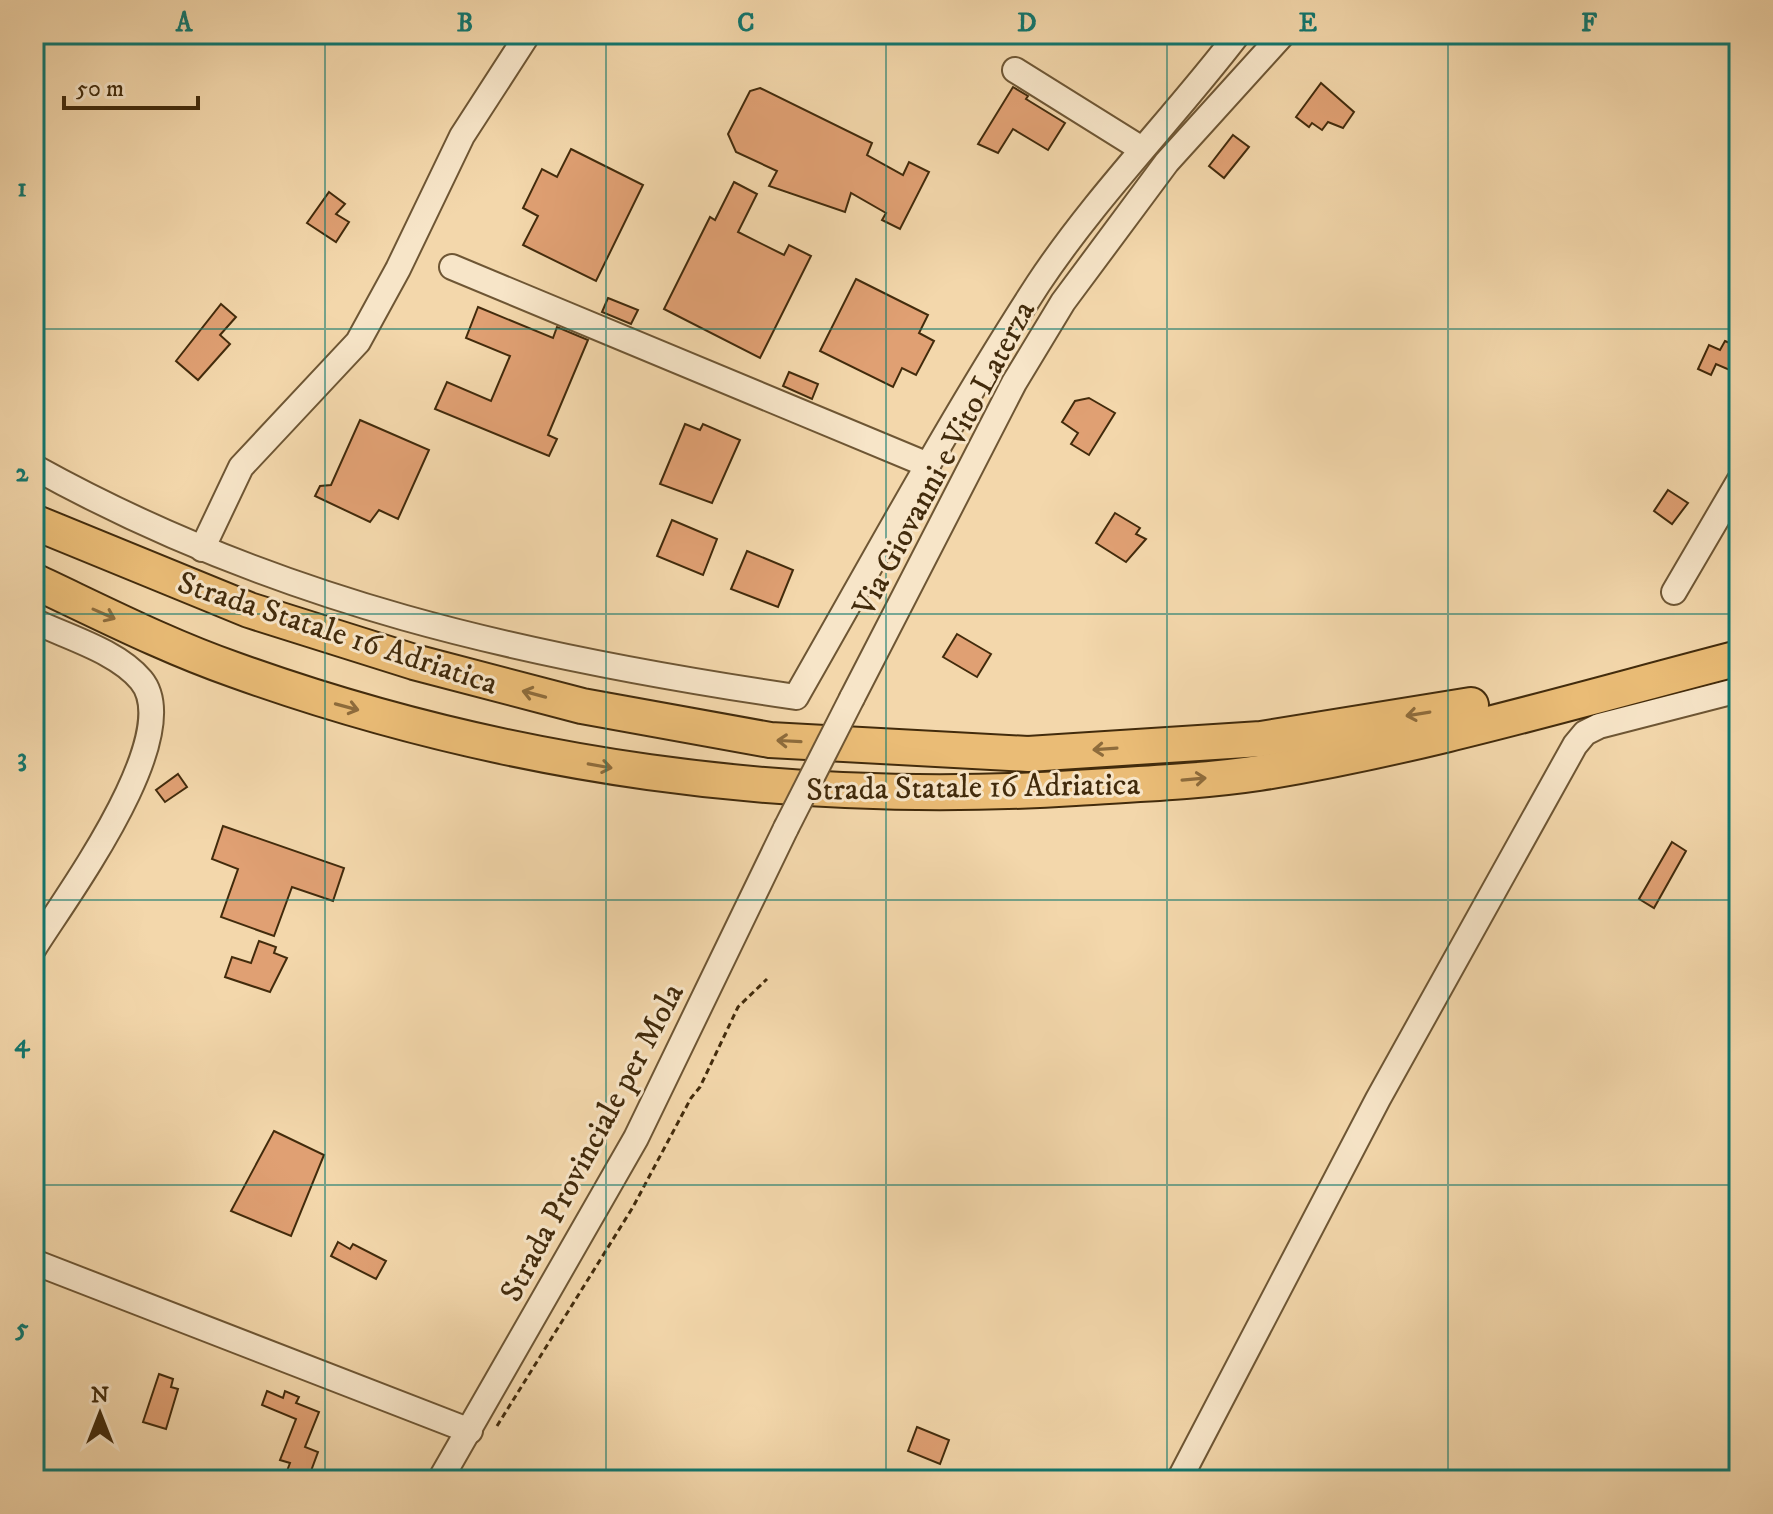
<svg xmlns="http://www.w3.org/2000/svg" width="1773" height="1514" viewBox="0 0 1773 1514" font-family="'IM FELL DW Pica',serif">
  <rect width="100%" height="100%" fill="#f3d7ab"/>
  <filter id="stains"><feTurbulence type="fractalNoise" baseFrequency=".0025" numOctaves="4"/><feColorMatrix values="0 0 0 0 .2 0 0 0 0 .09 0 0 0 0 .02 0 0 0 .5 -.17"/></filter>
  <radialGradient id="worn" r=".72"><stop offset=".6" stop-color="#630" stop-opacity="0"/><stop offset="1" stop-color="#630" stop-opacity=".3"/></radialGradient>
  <g fill="#e0a073" stroke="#422b0c" stroke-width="2">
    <polygon points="1321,83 1354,112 1343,128 1328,122 1322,130 1312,123 1309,127 1296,117"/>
    <polygon points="1013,87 1028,96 1026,99 1065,123 1048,150 1013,129 998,153 978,144"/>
    <polygon points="760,88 872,143 867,155 903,175 909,162 929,172 900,229 882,220 886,213 851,193 845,212 769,186 777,171 736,152 728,134 750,91"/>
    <polygon points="1233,135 1249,147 1224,178 1209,166"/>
    <polygon points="571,149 643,185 596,281 523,245 538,216 523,208 542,169 557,177"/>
    <polygon points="734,182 757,194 738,232 784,255 789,245 811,256 760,358 664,309 710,217 715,220"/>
    <polygon points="329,192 345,204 336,214 349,222 336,242 307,223"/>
    <polygon points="856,279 928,315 919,333 934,341 916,375 902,368 893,387 820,351"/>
    <polygon points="608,298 638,310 631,324 602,312"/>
    <polygon points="221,304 236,317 220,335 230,344 198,380 176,361"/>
    <polygon points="478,307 553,338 557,327 588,340 548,435 557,439 549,456 435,409 447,382 491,401 510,356 466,338"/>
    <polygon points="1725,341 1739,347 1739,374 1716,364 1711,375 1698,369 1709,345 1720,350"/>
    <polygon points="789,372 818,384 812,399 783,386"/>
    <polygon points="1089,398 1115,413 1089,455 1071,444 1078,433 1062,422 1075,401"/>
    <polygon points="360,420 429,450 398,519 379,510 370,522 315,496 320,486 331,485"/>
    <polygon points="685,424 700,430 703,424 740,440 712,503 660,484"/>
    <polygon points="1668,490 1688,503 1672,524 1654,511"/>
    <polygon points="1115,513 1140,528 1136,534 1146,539 1126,562 1096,543"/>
    <polygon points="672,520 717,539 703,575 657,556"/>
    <polygon points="747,551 793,570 778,607 731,589"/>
    <polygon points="957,634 991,654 977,677 943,657"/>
    <polygon points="178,774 187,787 165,802 156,790"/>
    <polygon points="223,826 344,868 333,901 292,887 274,936 221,917 238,869 212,859"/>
    <polygon points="1672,842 1686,851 1654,908 1639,899"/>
    <polygon points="259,941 276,947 274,953 287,958 270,992 225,977 232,957 251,963"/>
    <polygon points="274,1131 324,1155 291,1236 231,1211"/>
    <polygon points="338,1242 350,1249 353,1244 386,1261 376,1279 331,1256"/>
    <polygon points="159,1374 173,1379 171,1387 178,1389 166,1429 143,1422"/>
    <polygon points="267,1391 283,1398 285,1391 299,1397 296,1403 319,1412 305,1447 318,1452 308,1479 287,1471 290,1463 280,1460 296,1419 262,1405"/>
    <polygon points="917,1427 949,1440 940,1464 908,1451"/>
  </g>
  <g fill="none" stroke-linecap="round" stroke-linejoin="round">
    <defs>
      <g id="minor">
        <polyline points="1015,70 1140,148"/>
        <polyline points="452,267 928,465"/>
        <path d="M34 467C277 602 524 657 796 697 875 559 951 418 1038 284 1097 195 1173 119 1238 34"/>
        <polyline points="202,549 241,467 358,342 398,269 462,136 528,34"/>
        <polyline points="1674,592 1739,481"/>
        <path d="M34 621C67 637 117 651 141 680 187 735 65 898 34 948"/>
        <polyline points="852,698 1014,383 1063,302 1167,162 1283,34"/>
        <polyline points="34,1262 470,1431"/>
        <polyline points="440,1480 636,1138 786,828"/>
        <polyline points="1179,1480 1378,1099 1575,745 1585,733 1599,726 1739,690"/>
      </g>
      <g id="highway">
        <polyline points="34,522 249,610 414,662 582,706 770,740 1028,754 1261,739 1471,705"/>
        <path d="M34 581C100 612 166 646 235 670 505 767 789 806 1075 788 1136 784 1199 782 1259 773 1421 747 1581 699 1739 658"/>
      </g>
    </defs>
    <use href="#minor" stroke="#6e5634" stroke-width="28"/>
    <use href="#highway" stroke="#422b0c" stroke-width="38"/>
    <polyline stroke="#422b0c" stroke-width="3" stroke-dasharray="6 4" stroke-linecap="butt" points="497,1426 633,1207 691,1098 700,1087 738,1007 767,979"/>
    <use href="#minor" stroke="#f7e5c8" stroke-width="24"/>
    <use href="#highway" stroke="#eabc76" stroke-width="34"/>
    <defs>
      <polyline id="minor-bridge" points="786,828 852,698"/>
    </defs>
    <use href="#minor-bridge" stroke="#6e5634" stroke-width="28" stroke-linecap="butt"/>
    <use href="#minor-bridge" stroke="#f7e5c8" stroke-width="24"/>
  </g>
  <defs><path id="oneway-shaft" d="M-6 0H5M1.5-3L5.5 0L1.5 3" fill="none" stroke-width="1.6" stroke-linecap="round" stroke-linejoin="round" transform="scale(2)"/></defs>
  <g stroke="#8e6c3c">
    <use href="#oneway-shaft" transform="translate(104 614) rotate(24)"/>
    <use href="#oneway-shaft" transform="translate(534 694) rotate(-165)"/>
    <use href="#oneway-shaft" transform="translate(347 707) rotate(15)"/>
    <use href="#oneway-shaft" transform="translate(1418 714) rotate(171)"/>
    <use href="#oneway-shaft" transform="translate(789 741) rotate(-177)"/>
    <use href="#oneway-shaft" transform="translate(1105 749) rotate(176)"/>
    <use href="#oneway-shaft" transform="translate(600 766) rotate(10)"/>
    <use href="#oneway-shaft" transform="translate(1194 779) rotate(-5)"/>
  </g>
  <path fill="none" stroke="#0f766e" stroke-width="2" stroke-opacity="0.55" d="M325 34V1480M606 34V1480M886 34V1480M1167 34V1480M1448 34V1480M34 329H1739M34 614H1739M34 900H1739M34 1185H1739"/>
  <g text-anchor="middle" stroke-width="6" stroke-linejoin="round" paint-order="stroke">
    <g font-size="32" fill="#422b0c" stroke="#f7e5c8">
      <text transform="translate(943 458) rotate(-62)" y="11">Via Giovanni e Vito Laterza</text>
      <text transform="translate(338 632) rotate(18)" y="11">Strada Statale 16 Adriatica</text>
      <text transform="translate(973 786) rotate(-1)" y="11">Strada Statale 16 Adriatica</text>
      <text transform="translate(591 1142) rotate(-62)" y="11">Strada Provinciale per Mola</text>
    </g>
  </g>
  <rect width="1773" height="1514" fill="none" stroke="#f3d7ab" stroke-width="88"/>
  <g transform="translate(100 1414)" stroke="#f7e5c8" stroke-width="6" paint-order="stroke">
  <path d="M0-6L14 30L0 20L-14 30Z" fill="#422b0c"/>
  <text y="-12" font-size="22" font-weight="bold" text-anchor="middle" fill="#422b0c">N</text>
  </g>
  <path d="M64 96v12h134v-12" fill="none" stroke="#422b0c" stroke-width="4"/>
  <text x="76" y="96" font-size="24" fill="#422b0c" stroke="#f7e5c8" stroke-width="6" paint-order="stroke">50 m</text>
  <rect x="44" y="44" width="1685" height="1426" fill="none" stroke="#0f766e" stroke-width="3"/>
  <g font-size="26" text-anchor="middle" font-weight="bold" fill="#0f766e">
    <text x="184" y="31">A</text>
    <text x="465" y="31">B</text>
    <text x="746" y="31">C</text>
    <text x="1027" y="31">D</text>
    <text x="1308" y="31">E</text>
    <text x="1589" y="31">F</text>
    <text x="22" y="196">1</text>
    <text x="22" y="481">2</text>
    <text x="22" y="766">3</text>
    <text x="22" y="1051">4</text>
    <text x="22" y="1336">5</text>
  </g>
  <rect width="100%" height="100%" filter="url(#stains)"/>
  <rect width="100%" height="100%" fill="url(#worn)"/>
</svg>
